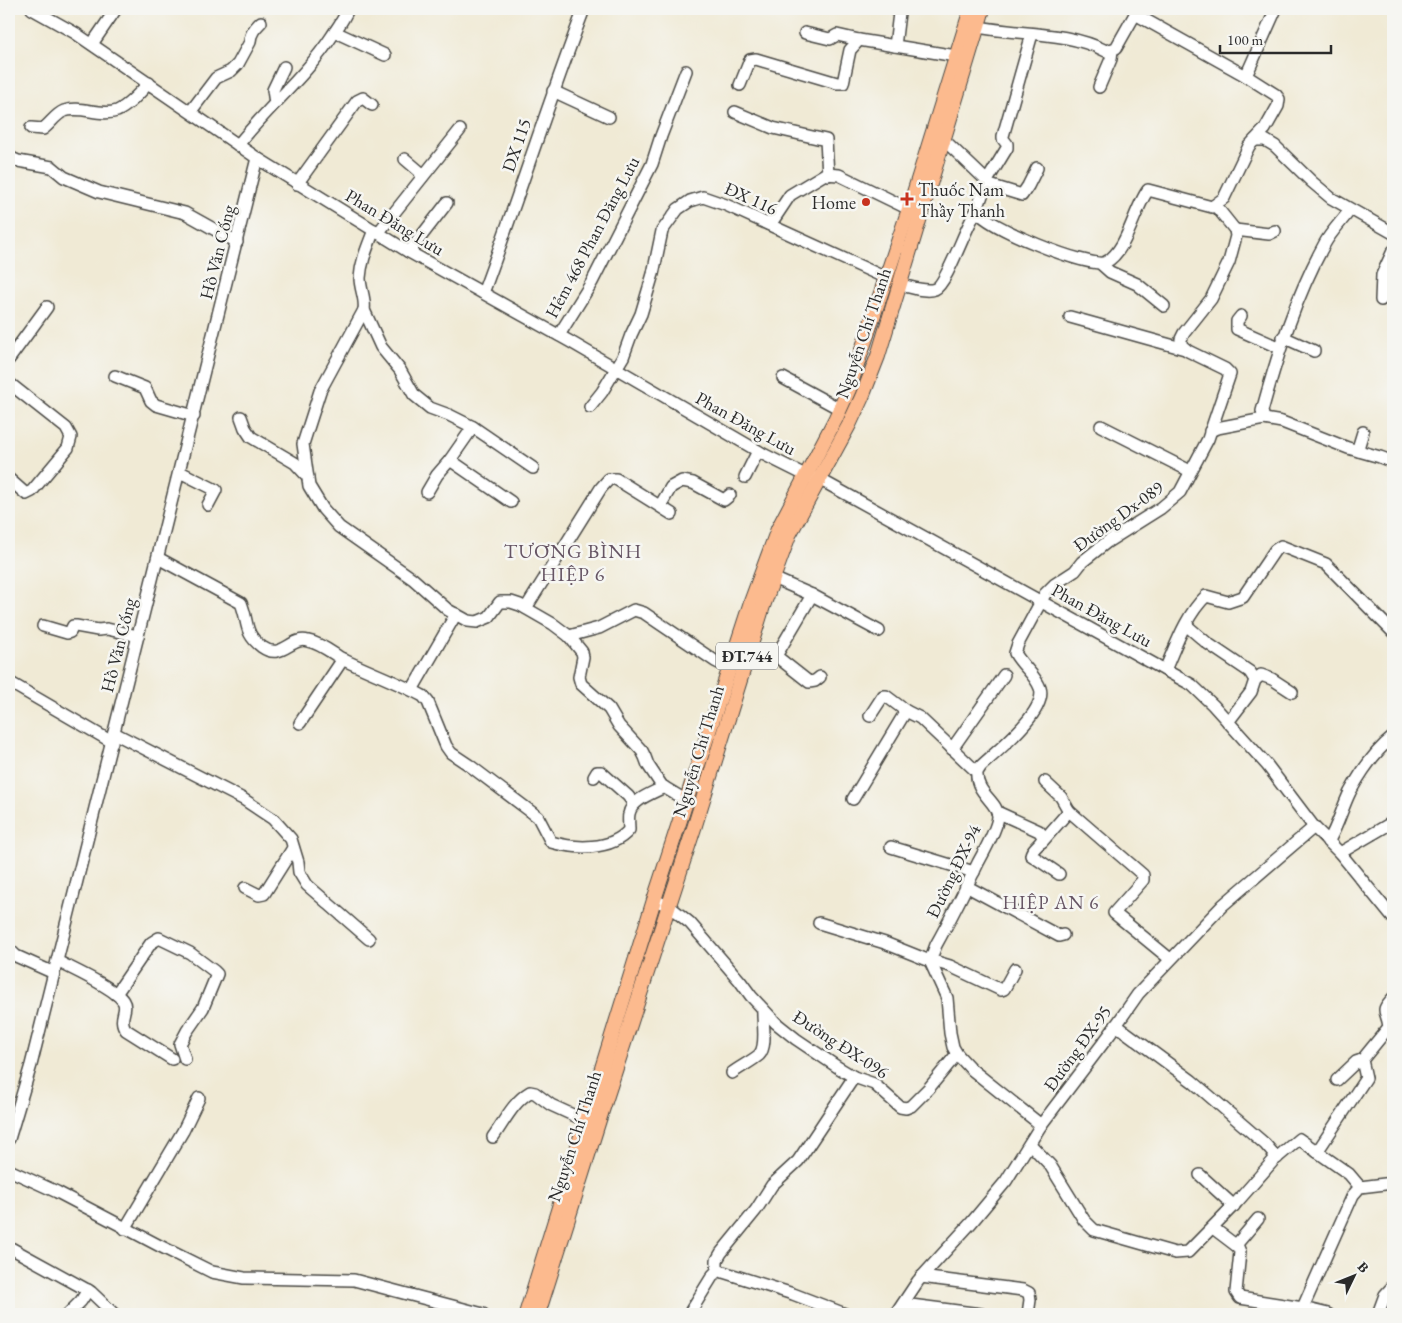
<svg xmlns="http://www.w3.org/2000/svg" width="1402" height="1323" font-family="'EB Garamond',serif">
<rect width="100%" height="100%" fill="#f6f6f2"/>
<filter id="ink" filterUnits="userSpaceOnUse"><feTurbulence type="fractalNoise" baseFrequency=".02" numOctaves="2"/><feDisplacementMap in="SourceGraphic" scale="10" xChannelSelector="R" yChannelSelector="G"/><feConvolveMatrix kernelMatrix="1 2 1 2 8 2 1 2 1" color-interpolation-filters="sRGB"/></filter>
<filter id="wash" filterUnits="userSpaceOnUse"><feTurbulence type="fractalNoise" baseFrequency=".0096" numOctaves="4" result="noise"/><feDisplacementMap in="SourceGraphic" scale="20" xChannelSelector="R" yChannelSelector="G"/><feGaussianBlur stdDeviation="1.12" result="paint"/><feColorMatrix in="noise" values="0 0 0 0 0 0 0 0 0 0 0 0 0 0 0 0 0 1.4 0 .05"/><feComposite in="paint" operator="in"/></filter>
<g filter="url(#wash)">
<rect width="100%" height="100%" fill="#f0ead5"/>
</g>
<g filter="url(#ink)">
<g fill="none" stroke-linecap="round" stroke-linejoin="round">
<defs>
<g id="minor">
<path d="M32,9L75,33L257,158L409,252L569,341L765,455L805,475L819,479L1192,685L1213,705L1267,765L1314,827L1340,853L1393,918"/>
<path d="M894,9L899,13L895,46"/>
<path d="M1135,14L1246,76"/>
<path d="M978,27C1020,35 1067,31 1106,51L1116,48L1138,9"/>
<path d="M335,32L385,55"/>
<path d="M805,33L830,39L837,35L859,40"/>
<path d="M92,44L116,9"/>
<path d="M740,85L750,60L756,59L837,83H843L850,50L859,40L956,56"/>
<path d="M1099,87L1111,59L1112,50"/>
<path d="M553,91L609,117"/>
<path d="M275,103L273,90L284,67"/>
<path d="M191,111L216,78L231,71L238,64L250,42C250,33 256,27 261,22"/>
<path d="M735,112L773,128L826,140L828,175"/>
<path d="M31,128L43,129C50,124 56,114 64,111C81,105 100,117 117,111C129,106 140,92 149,83"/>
<path d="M943,139L987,181L977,210C982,225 1091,270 1106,262C1127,251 1134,209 1148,190L1212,207L1224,198L1249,146L1265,129L1278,106L1279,99L1276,95L1246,76L1276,9"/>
<path d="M1255,140H1265L1275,146L1312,182L1331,198L1393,233"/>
<path d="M238,145C268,107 306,76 332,36C338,27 344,19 348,9"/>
<path d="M9,157L18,161L52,167L64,177L99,192L185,213L237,242"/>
<path d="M405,159L419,171L422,177"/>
<path d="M987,181L1007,148V144L1003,139V136L1032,34"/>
<path d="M297,184L357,101L363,98L372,105"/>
<path d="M986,184L1022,195L1028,186L1037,168"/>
<path d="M768,224L774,219L790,195L825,174L839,175L909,209"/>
<path d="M374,230C368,246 361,261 360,278C360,289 366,299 364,310L381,347L400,370L414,395L430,408L449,415L473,427L533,468"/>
<path d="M1235,230L1269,234L1275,231"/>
<path d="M378,233L460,130"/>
<path d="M409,252L447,203"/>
<path d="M1101,264L1110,272L1137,284L1164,306"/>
<path d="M900,285C909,286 925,293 935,289C947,284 966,225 977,210"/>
<path d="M483,293C518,199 548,103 584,9"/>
<path d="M1381,300L1382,275L1393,251"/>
<path d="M364,310L320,391L303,444L309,486L323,509L339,527L413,579L448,610L468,621L477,622L489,617L500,602H511L520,605L553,624L569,636L582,652L583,657L579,677L581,684L609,709L619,726L642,751L645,757L648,765L662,786L687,801"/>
<path d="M1241,316L1237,321V329L1280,348"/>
<path d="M1070,317L1185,349"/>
<path d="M559,335L592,282L652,164L661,136L686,71"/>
<path d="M1283,337L1314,351"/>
<path d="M9,359L47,307"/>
<path d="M115,376L145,388L151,401L156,405L194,416"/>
<path d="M783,378L840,409"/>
<path d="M9,383L66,428L71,437L68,448L32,491L26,494L9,479"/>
<path d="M590,407L602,392L623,357L631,335L641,314L653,274L662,231L678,209L690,201L703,197L726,205L886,278"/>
<path d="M241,417L245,428L251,437L295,463L308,477"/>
<path d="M1264,419L1262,411C1278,353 1296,296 1325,243C1331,232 1342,221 1350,210"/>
<path d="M1101,426L1190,471"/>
<path d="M473,427L450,460L511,502"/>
<path d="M1210,431L1217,428L1264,419L1282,422L1348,448L1380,457L1393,462"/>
<path d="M1359,451V445L1363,432"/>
<path d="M180,472L216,490L208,505"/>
<path d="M745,477L758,451"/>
<path d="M427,492L437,475L450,460"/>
<path d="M660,506L671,487L682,481L693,483L724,500L730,495"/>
<path d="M158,558L241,603C249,622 243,633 262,647C282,661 291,636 308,641C320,643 332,653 342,659C369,672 397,682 423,696L428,702L446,746L451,753L469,765L538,817L551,842C575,849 611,851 629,830C629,825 628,818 629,814C631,800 653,793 664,787"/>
<path d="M773,578L812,595L879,631"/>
<path d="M812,595L776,656L809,682L815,681L820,677"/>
<path d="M526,608L601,488L609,479H616L672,514"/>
<path d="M1186,625L1207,643L1250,672L1255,680"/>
<path d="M43,626L67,633L70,632L73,626H76L98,630L107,629L138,636"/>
<path d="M569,636L599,628L634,610L644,613L715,661L729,668"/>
<path d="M1165,670C1176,645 1186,615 1206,596L1228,602L1243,597L1275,550L1281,546L1326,564L1393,632"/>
<path d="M9,682L112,742"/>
<path d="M412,690L456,614"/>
<path d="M870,716L883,696H886L906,711"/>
<path d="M1228,722L1251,692L1255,680L1261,675L1272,679L1292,692"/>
<path d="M300,723L343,659"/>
<path d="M114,733L243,799L273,819L291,839L298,862L299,872L307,885L369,939"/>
<path d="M952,749L1004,675"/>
<path d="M594,777L597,772H601L628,796L634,804"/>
<path d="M853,799L906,711L920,718L977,772"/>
<path d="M1069,811L1143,875V880L1114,913L1170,959"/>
<path d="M997,812L1039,831L1043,836C1042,845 1032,847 1031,855L1059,874"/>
<path d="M1042,842L1069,811L1061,797L1045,782"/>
<path d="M1328,842C1338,826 1342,808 1350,792C1361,772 1375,751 1393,737"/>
<path d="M891,847L974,872"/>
<path d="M1340,853L1393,822"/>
<path d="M966,886L1059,936L1063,935"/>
<path d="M245,888L259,895L264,894L293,848"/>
<path d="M654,900L669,906L690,923L740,981L751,996L776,1023L796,1039L839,1068L854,1077L874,1084L900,1107L906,1108L911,1106L929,1088L957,1054"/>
<path d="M819,923L885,943L930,961"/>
<path d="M9,949L16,956L54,973"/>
<path d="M930,960L950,966L1001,990L1004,989L1015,969"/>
<path d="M57,961C72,969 115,988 123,1001C129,1010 117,1018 126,1030L172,1059"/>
<path d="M116,994L151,943L159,938L190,953L214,971L217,974L203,1008L187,1031L180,1044L185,1059"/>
<path d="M1116,1025L1192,1081L1265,1144L1277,1158"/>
<path d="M732,1073C740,1067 752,1061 759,1055C768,1046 762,1021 763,1009"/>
<path d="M1337,1080L1356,1062L1362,1060"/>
<path d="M1041,1125L971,1069L957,1054L953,1047L950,1033L947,998L930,961L936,945C951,918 965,890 978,863C984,852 998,827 998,816C998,802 975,793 977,772L981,766C997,751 1048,711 1040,688C1035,674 1021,665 1015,653L1018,644L1045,594L1055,584L1075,571L1082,562L1107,542L1161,508L1180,492L1208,439L1230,374L1225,369L1188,351L1181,345V339L1184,333L1211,299L1229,262L1236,236L1235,230L1215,205"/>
<path d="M493,1137C504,1122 513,1102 530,1092L535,1093L551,1105L586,1121"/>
<path d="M9,1139L31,1065L257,158"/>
<path d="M1030,1144L1050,1165L1084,1220L1094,1230L1175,1253L1188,1252L1237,1202L1273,1161L1299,1139L1349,1174L1360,1187"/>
<path d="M1317,1152L1366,1078L1362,1060L1389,1027C1387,1009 1379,1013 1393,998"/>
<path d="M9,1170L57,1192L158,1245L212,1272L244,1278L354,1280L483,1314"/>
<path d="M1200,1175L1234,1206"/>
<path d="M1213,1228L1238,1247L1240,1252L1236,1292L1240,1298L1303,1308L1328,1314"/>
<path d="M125,1229L183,1131L199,1098"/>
<path d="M1236,1245L1258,1219"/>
<path d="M9,1247L91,1292L114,1314"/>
<path d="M717,1271V1260L721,1253L756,1210L772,1185L798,1161L854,1077"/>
<path d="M921,1277L1023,1290L1029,1293L1030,1300L1028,1314"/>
<path d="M903,1304L981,1314"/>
<path d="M68,1314L81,1301L88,1290"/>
<path d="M689,1314L713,1275L717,1271H720L793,1294L845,1314"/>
<path d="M896,1314L918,1281L971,1223L1006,1181L1041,1125L1110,1034L1138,994L1223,905L1314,827"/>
<path d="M1300,1314L1353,1195L1360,1187L1393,1183"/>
<path d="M1378,1314L1385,1295L1393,1286"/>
</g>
<g id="major">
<path d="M526,1314L654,900L751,602L778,529L835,420L849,389L909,209L971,9"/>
<path d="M538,1314L599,1120L695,825L763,606L789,535L849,425L862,397L878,356L983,9"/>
</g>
</defs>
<use href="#minor" stroke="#494844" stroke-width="14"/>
<use href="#major" stroke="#494844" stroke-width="16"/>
<use href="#minor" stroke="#fff" stroke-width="11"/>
<use href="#major" stroke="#fcba8e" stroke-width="14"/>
</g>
</g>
<g fill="#c8321e" stroke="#f6f6f2" stroke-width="2">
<path d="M904.5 191.5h5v5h5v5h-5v5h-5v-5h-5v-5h5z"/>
<circle cx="866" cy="202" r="5"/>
</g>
<g text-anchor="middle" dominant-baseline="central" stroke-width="5" stroke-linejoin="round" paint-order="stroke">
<rect fill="#f6f6f2" stroke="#686867" stroke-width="1" x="716" y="642.5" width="62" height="27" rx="4"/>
<g font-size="16" font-weight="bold" fill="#2b2b2b">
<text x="747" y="656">ĐT.744</text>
</g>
<g font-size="18" fill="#2b2b2b" stroke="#f6f6f2">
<text transform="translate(516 145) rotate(-71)">DX 115</text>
<text transform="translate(751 198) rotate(24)">ĐX 116</text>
<text transform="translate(395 222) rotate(31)">Phan Đăng Lưu</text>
<text transform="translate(592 237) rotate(-62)">Hẻm 468 Phan Đăng Lưu</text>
<text transform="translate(217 252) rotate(-76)">Hồ Văn Cống</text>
<text transform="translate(863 333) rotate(-71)">Nguyễn Chí Thanh</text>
<text transform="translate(746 423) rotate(29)">Phan Đăng Lưu</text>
<text transform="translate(1118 516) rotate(-36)">Đường Dx-089</text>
<text transform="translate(1102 615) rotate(29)">Phan Đăng Lưu</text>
<text transform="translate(118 645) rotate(-76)">Hồ Văn Cống</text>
<text transform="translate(698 751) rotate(-73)">Nguyễn Chí Thanh</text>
<text transform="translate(953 871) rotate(-64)">Đường ĐX-94</text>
<text transform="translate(841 1044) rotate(33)">Đường ĐX-096</text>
<text transform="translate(1077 1048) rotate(-54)">Đường ĐX-95</text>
<text transform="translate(574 1136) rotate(-72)">Nguyễn Chí Thanh</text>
</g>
<g font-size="18" fill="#2b2b2b" stroke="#f6f6f2" text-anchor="start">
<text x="918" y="189">Thuốc Nam<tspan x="918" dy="21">Thầy Thanh</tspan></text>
<text x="856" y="202" text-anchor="end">Home</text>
</g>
<g font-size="19" letter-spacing="1" fill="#665564" stroke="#f6f6f2">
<text x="1051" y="902">HIỆP AN 6</text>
</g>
<g font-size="20" letter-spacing="1" fill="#665564" stroke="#f6f6f2">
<text x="573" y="551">TƯƠNG BÌNH<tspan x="573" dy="23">HIỆP 6</tspan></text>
</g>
</g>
<rect width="1402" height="1323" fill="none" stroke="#f6f6f2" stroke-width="30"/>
<g transform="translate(1354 1276) rotate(47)" stroke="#f6f6f2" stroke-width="4" paint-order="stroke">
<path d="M0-4L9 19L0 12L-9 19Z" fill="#2b2b2b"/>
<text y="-8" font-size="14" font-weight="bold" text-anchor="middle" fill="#2b2b2b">B</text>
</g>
<path d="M1220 45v8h111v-8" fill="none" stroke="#2b2b2b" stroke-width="2.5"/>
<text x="1227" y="45" font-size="15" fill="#2b2b2b" stroke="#f6f6f2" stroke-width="4" paint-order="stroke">100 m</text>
</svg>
